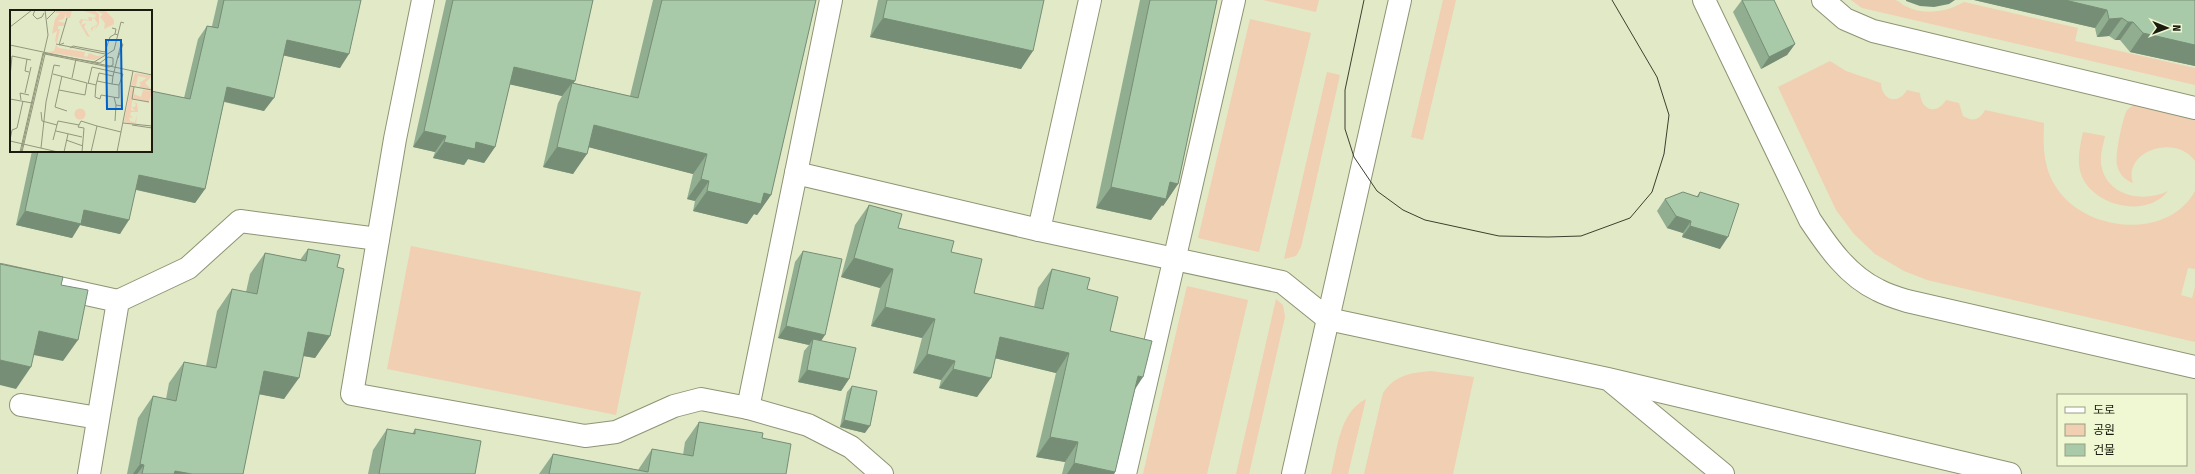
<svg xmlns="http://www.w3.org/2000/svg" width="2195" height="474" font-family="'Fira Sans Condensed','Noto Sans KR',sans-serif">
<rect width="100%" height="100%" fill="#e2e9c6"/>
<g fill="#f0cfb2">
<path d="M1263,0H1319L1316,12Z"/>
<path d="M1443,0H1456L1423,140L1411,137Z"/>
<path d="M1851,0C1865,0 1880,0 1894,0C1899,0 1901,4 1905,6C1925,16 1946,12 1964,2L2078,28L2075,41L2195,68V85L1862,8Z"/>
<path d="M1250,19L1311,33L1259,252L1198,238Z"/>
<path d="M1830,61L1846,71L1881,83C1882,101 1898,105 1907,90L1920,93C1921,111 1937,115 1946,100L1959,103L1963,116C1973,122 1980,120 1985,110L2044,123C2043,146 2043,167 2056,187C2084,232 2168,241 2195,191V269L2188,268L2181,295L2192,298L2195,287V342L1927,280L1904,271L1875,254L1854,234L1836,210L1778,87Z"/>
<path d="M1327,72L1340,75L1301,247L1296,256L1284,259Z"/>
<path d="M2136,104L2195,117V161C2176,133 2122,151 2133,183C2124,180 2119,173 2117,165C2115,154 2122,122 2126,112C2128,108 2132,106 2136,104Z"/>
<path d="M2083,132L2105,136C2103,145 2100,155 2101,164C2106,197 2144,203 2168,191C2147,218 2096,207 2082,177C2076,162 2080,146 2083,132Z"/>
<path d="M411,246L641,292L616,415L387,369Z"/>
<path d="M1187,286L1248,300L1207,474H1143Z"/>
<path d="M1276,299L1283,305L1285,317L1249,474H1236Z"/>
<path d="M1431,371L1474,377L1453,474H1364L1383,393C1395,375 1410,373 1431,371Z"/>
<path d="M1366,399L1348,474H1331C1338,447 1339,413 1366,399Z"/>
</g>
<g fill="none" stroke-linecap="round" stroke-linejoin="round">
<defs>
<g id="minor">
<path d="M423,0L395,139L352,394L585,436L616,432L674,406L701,399L748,408"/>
<path d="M831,0L796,173L1039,230"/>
<path d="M1090,0L1039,230L1282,282L1328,319L1608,379L2010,474"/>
<path d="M1704,0L1810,220C1828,247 1848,276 1878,290C1887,295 1897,298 1907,301L2195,367"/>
<path d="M1823,0L1845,19L1873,31L2195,108"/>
<path d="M796,173L748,408L808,425L851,447L882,474"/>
<path d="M0,275L118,301"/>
<path d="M1612,382L1723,474"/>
<path d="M21,405L98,418"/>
<path d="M89,474L118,301L188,268L240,221L378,239"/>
<path d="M1125,474L1234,0"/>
<path d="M1293,474L1400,0"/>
</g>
</defs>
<use href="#minor" stroke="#8d9474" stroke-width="24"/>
<use href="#minor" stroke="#fff" stroke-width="22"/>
<path stroke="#3c3f2f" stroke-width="1" d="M1364,0L1345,90V129L1354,157L1377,191L1403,210L1425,220L1499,236L1548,237L1581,236L1630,218L1652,192L1664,154L1669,115L1657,77L1612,0"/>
</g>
<g fill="#91ae91">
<path d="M218,0H361L340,68L283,55L264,111L224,102L205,189L195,203L136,190L120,234L80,225L72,238L16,225L32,151H151L184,98L198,39L207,26H212Z"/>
<path d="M446,0H593L574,83L630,96L653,0H816L771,195L757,215L754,214L747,224L693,211L695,201L687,199L693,174L589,147L573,174L543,167L558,103L562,96L510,84L495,147L484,163L468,159L464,165L433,158L435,152L413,147Z"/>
<path d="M878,0H1044L1021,69L870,37Z"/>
<path d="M1140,0H1217L1178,184L1163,206L1162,205L1151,220L1096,208Z"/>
<path d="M1742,0L1795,44L1787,55L1761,69L1733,12Z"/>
<path d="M1974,0H2195V66L2130,52L2120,40H2115L2109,36L2097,37L2095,28Z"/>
<path d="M1700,192L1720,249L1682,237L1683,233L1667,228L1657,211L1665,199L1697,196Z"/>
<path d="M869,205L898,228L951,252L974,293L1034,307L1038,288L1052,269L1087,289L1110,331L1135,389L1115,472L1114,474H1062L1065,462L1036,457L1056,373L995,358L977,397L939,388L941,380L913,373L922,338L871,326L880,288L841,277L855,225Z"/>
<path d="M308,249L337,267L330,336L315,358L303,356L284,399L259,394L243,474H127L138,418L153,396L166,399L169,383L184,362L206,366L217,311L232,289L246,292L250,274L265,253L300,260Z"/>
<path d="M803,251L821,341L849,379L841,391L798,382L804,351L809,345L778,338L795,262Z"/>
<path d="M852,386L865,433L840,427L847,392Z"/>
<path d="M699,422L762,438L786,474H539L553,454L638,470L652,449L683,455L685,442Z"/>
<path d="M387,429L412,434L415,429L475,474H368L373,450Z"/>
</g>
<g fill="#768d76">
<path d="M1906,0H1955L1949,4L1934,7L1920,6L1906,1Z"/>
<path d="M1974,0H2065L2107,10L2095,28Z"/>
<path d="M883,18L1033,51L1021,69L870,37Z"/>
<path d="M2122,18L2109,36L2097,37L2109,19Z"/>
<path d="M2128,22H2133L2120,40H2115Z"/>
<path d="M2143,33L2195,45V66L2130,52Z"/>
<path d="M287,40L349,54L340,68L277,54Z"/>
<path d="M1795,44L1787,55L1761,69L1769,57Z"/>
<path d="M514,67L575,81L570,88L572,83L562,96L503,83Z"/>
<path d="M227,87L274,98L264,111L218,100Z"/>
<path d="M594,125L707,154L693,174L580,145Z"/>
<path d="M424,131L446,136L435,152L413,147Z"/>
<path d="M444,142H476L495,147L484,163L468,159L464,165L433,158Z"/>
<path d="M557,147L587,154L573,174L543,167Z"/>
<path d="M139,175L205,189L195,203L129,188Z"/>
<path d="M701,179L709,181L695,201L687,199Z"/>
<path d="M1170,182L1178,184L1163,206L1162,205L1151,220L1096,208L1111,187Z"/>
<path d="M707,191L764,193L771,195L757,215L754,214L747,224L693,211Z"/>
<path d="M84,210L129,220L120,234L80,225L72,238L16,225L25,211Z"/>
<path d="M1676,216L1691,221L1683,233L1667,228Z"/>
<path d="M1690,226L1728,237L1720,249L1682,237Z"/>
<path d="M854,258L893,269L880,288L841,277Z"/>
<path d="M885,307L935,319L922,338L871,326Z"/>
<path d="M786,326L825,335L817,347L813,339L809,345L778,338Z"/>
<path d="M39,331L78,340L63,361L24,353Z"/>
<path d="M308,332L330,336L315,358L293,354Z"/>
<path d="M1000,337L1069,353L1056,373L986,356Z"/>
<path d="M927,354L955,361L941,380L913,373Z"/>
<path d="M0,360L31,367L16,389L0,385Z"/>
<path d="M953,369L991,378L977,397L939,388Z"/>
<path d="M807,370L849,379L841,391L798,382Z"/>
<path d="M264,371L299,378L284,399L248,392Z"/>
<path d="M1138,376L1143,377L1130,397Z"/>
<path d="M844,420L870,426L865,433L840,427Z"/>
<path d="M1050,437L1078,442L1065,462L1036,457Z"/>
<path d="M1074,463L1115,472L1114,474H1067Z"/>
<path d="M140,464L144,465L137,474H133Z"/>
<path d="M175,471L192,474H173Z"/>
</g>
<g fill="#a9caa9" stroke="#768d76">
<path d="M224,0H361L349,54L287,40L274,98L227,87L205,189L139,175L129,220L84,210L81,224L25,211L38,151H151V91L190,99L207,26L218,28Z"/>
<path d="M453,0H593L575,81L514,67L495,147L476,142L475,149L444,142L446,136L424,131Z"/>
<path d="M662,0H816L771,195L764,193L761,204L707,191L709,181L701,179L707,154L594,125L587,154L557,147L572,83L638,98Z"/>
<path d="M887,0H1044L1033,51L883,18Z"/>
<path d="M1150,0H1217L1178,184L1170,182L1166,199L1111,187Z"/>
<path d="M1742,0H1774L1795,44L1769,57Z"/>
<path d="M2065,0H2195V45L2143,33L2133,22H2128L2122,18L2109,19L2107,10Z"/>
<path d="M1683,192L1698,197L1700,192L1739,204L1728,237L1690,226L1691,221L1676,216L1665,199Z"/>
<path d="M869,205L902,214L898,228L954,241L951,252L982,259L974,293L1043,309L1052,269L1090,278L1087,289L1118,297L1110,331L1152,341L1143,377L1138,376L1115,472L1074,463L1078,442L1050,437L1069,353L1000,337L991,378L953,369L955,361L927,354L935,319L885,307L893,269L854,258Z"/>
<path d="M308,249L340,255L337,267L344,269L330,336L308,332L299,378L264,371L243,474H192L175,471L174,474H142L144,465L140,464L153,396L176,401L184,362L216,368L232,289L257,294L265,253L306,261Z"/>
<path d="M803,251L842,259L825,335L786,326Z"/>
<path d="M0,264L63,277L61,285L88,290L78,340L39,331L31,367L0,360Z"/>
<path d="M813,339L856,348L849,379L807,370Z"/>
<path d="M852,386L877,391L870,426L844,420Z"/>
<path d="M699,422L763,433L762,438L791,444L786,474H549L553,454L648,472L652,449L693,456Z"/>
<path d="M387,429L415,434V429L481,441L475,474H379Z"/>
</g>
<g transform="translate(10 10)">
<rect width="142" height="142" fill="#e2e9c6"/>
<path d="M47,0H62L60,8H56V3L54,9L47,11L55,13L54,16H48V19H50L47,33L45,31L47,21L42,24L45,9L50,3H45ZM71,0H84L89,4V14L84,21L87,15L83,18L82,22L81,18L88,14L85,9L82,8V11L73,10L71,15L76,13L74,17L80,27L77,26L69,12L71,9L79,10L78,7L85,8L86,5ZM85,0H95L104,10V14L94,19L95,13L90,7L93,4ZM46,35L49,38L75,42L74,46L77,47L79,43L87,46L95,45L84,50L38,42L44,41ZM125,63L142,66L135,73L142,80L129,77L131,74L129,73L137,68L128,66L126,76L121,75ZM121,77H124L121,100L125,101L122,97H125L126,94L123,92L127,93L128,102H121L120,105L123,108L119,107L120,111L126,113L125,112L127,105L126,114L114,112ZM133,80L142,81L139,92L123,89L124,84L131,87ZM64.5 104a5.5 5.5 0 1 1 11 0a5.5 5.5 0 1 1-11 0Z" fill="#f0cfb2"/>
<path fill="none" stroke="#92977d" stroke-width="1" d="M25,0L23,5L27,9L32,7L34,3M37,9L46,0M0,17L22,0M102,18L106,19L105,24L108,25M54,33L49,35L57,8M46,34L95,44M0,35L142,65M60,38L63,36L95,42L100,27L105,24M17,49L15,61L19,62M84,52L104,40L111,12L114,13M43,64L77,73L75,85L49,80M52,66L45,97L57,101M0,67L2,46L21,50M62,68L66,49M87,71L102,74L103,66M78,73L86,75L85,87L90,89L91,85L109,88V75M78,74L82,57L113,64L109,75L102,74M86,75L89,63L103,66L111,34H113L108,48M120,76L142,80M124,77L122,89L139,92M15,83L21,57M104,87L106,95L112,96M0,89L22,93M11,90L10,83L19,85M31,102L32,111L47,115M105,111L106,95M113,113L142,116M69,115L71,111L87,116M122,115L142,118M46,121L72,127M0,130L2,120L7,118L13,91M43,130L48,111L69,115L68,117L74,118L72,142M56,130L73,136M0,131L48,142M31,138L36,92L44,55L50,56M10,142L33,43L90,53L98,47L103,48V55L99,57L35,44L12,142M11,142L38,25L35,0M54,142L58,124M81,142L87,116L111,122M107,142L123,61"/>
<path fill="#0060c9" fill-opacity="0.15" stroke="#0060c9" stroke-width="2" d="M96,30H111L112,99H97Z"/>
<rect width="142" height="142" fill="none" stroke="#191c0f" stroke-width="2"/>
</g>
<rect x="2057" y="394" width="130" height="72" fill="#eff7d3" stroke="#999f85"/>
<rect x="2065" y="407" width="20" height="6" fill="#ffffff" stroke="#999f85"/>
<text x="2093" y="414" font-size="12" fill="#191c0f">도로</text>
<rect x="2065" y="424" width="20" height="12" fill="#f0cfb2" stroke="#999f85"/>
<text x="2093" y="434" font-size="12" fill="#191c0f">공원</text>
<rect x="2065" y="444" width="20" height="12" fill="#a9caa9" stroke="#999f85"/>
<text x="2093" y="454" font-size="12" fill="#191c0f">건물</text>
<g transform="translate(2167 28) rotate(91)" stroke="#eff7d3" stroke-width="3" paint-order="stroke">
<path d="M0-3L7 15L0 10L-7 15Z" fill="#191c0f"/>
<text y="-6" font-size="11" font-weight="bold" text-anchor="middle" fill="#191c0f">N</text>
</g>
</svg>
